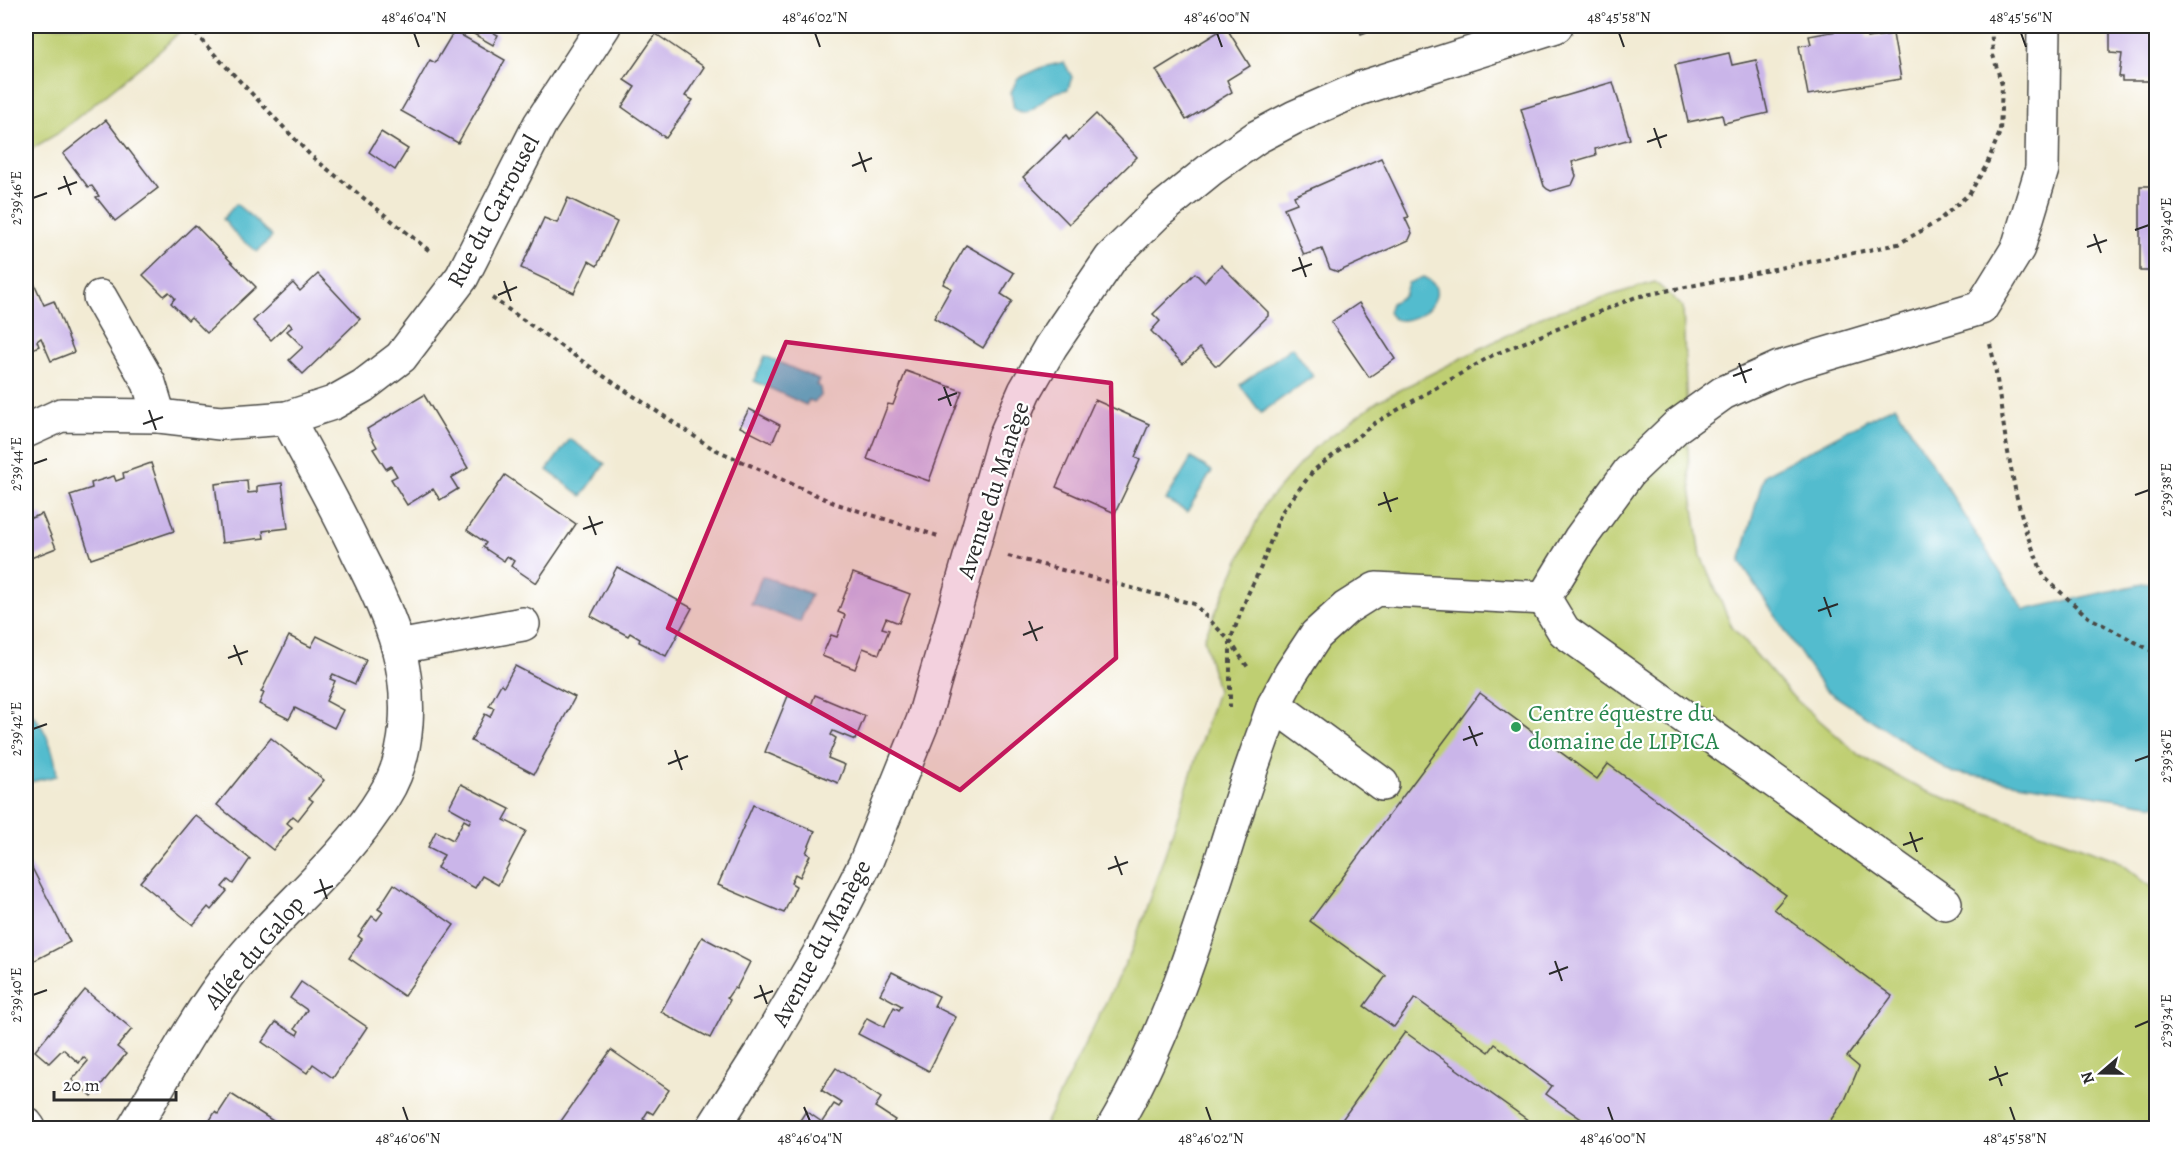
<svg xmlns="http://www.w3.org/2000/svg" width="2182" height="1154" font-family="Alegreya,serif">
<rect width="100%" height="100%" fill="#fff"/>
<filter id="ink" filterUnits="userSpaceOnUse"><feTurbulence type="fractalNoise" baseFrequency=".0167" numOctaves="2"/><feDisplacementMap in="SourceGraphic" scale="12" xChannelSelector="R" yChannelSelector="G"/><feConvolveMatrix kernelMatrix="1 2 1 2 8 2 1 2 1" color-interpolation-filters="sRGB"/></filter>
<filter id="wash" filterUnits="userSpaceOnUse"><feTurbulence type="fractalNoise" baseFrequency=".008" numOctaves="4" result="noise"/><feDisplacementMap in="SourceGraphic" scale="24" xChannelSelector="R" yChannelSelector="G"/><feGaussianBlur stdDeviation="1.35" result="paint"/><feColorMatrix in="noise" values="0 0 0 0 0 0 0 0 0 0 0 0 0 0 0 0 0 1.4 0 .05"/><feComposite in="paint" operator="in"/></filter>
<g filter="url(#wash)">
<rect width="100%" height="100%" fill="#f2ebd4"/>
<g fill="#bfcf72" stroke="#757d4e" stroke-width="1.5">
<path d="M26,26H185L162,49L57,134L26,152Z"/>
<path d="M1655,282L1683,307L1689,474L1701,556L1732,627L1793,697L1860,756L1923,790L2117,860L2156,891V1128H1043L1131,952L1176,822L1217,691L1204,638L1264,505L1313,449L1378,401L1548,314Z"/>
</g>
<g fill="#52bcce" stroke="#3e747c" stroke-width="1.5">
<path d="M1064,62L1072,77L1068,89C1062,91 1054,92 1049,96C1037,104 1029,118 1014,109L1011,93L1017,79L1043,67Z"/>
<path d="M236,204L254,219L272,237L257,252L237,236L223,219Z"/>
<path d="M1423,277C1464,295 1399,338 1388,312L1391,303L1404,296L1408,283Z"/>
<path d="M1292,347L1313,376L1261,413L1240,385Z"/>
<path d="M765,356L819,380L816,385L820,387L821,396L814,402L809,400L806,405L754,381Z"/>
<path d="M1895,405L2024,610L2156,581V805L1950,772L1823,688L1740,562L1764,475Z"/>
<path d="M570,439L605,464L582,496L547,470Z"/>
<path d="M1191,458L1212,471L1187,512L1166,500Z"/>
<path d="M762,576L811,594L800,622L751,604Z"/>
<path d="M34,716C48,733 55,754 57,776L26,783V719Z"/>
</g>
<g id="blocks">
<g fill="#cab5e9">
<path d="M476,26H480L498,35L493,45L472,33Z"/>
<path d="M1358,26H1383L1361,34Z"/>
<path d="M1864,26L1867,38L1893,34L1901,79L1808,95L1799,46L1811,44L1809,36Z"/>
<path d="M2110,26H2156V81H2122V77H2119L2122,54L2110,53Z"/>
<path d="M1226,27L1250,66L1227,80L1232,92L1186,120L1156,70Z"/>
<path d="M454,31L505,60L458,143L401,111L430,60L435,63Z"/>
<path d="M656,34L704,67L685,96L693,100L666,138L622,107L635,87L624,80Z"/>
<path d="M1729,53L1732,65L1756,60L1768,113L1724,123L1722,115L1688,122L1675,65Z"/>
<path d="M1613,82L1630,139L1595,149L1596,155L1572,162L1576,176L1572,185L1551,191L1547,189L1544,186L1521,109Z"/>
<path d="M1096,114L1137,157L1069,224L1023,177L1066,136L1069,140Z"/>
<path d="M106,120L158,188L115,221L96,197L99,196L92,186L88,187L63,154Z"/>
<path d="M381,132L408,149L395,170L369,152Z"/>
<path d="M1381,158L1409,217L1405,218L1412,233L1409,240L1338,272L1330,269L1322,249L1304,255L1284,208L1297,203L1294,196Z"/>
<rect x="2140" y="186" width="16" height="85"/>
<path d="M568,198L617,222L597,266L589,261L574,293L521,268L544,218L557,223Z"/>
<path d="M195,225L256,287L207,333L191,317L188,320L171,303L175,298L169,292L164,296L143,275Z"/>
<path d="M966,245L1014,273L1001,294L1012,301L983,348L934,318L951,288L943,284Z"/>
<path d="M1221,265L1268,312V316L1219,365H1215L1200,348L1183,364L1151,331L1160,321L1153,314L1195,273L1204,282Z"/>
<path d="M318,274L360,319L303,374L289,360L303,347L287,331L292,327L289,323L271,340L253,321L293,283L300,291Z"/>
<path d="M34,283L44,305L54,301L74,352L51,361L41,338L37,341L39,346L26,352V287Z"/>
<path d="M1359,303L1395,359L1369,377L1331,322Z"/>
<path d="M906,371L962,391L929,481L867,459L888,404L893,405Z"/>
<path d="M424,395L468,468L451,478L458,489L440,500L433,489L407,505L391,479L397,476L391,466L386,469L373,449L377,447L367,429Z"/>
<path d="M1095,400L1149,424L1135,457L1140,460L1115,513L1056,487Z"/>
<path d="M749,409L780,425L772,443L740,427Z"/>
<path d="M151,463L174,531L91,559L70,495L92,488L91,483L114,476L116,481L124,478L123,473Z"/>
<path d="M505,475L576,524L536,583L511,566L514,561L507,556L504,561L483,547L486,543L467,530Z"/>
<path d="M247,480L248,493L257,492V486L282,483L288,528L263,531L264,538L222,543L215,484Z"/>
<path d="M26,504L31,518L42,514L56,548L26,560Z"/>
<path d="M617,567L692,608L666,656L639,642L640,639L630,633L628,636L591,616Z"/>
<path d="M853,573L910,594L899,623L886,618L882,628L889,630L879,654L863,648L855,669L822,656L831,635L837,637L845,615L838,612Z"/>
<path d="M289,636L311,647L317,636L366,660L355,684L333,674L330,679L335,681L326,701L343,710L334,728L295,708L289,719L259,704L264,693L261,692Z"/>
<path d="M515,666L575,697L534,774L471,741L485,714L490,717L494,708L489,706L501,684L504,686Z"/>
<path d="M1480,693L1597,779L1608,764L1786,895L1774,909L1892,996L1847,1057L1859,1067L1845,1100L1825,1128H1594L1546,1094L1552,1086L1495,1044L1489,1052L1415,998L1394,1027L1364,1006L1386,976L1310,921Z"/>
<path d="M815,695L865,716L855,740L833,731L831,735L836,738L828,758L845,765L838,783L765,752L788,696L811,705Z"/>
<path d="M271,738L324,780L309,798L313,801L298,820L293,816L287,823L292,827L273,850L217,805Z"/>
<path d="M461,784L510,809L504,820L526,831L498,885L482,876L475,888L437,868L444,855L428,847L436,831L453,840L464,820L469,823L471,819L449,807Z"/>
<path d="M753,805L815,831L806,853L810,855L800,877L795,874L791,883L796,886L784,913L718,885Z"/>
<path d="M195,815L250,859L233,884L228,880L222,887L227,891L211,910L208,907L193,925L140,882Z"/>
<path d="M30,864L70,942L26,965V866Z"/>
<path d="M394,884L454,925L404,996L349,958L362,939L358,936L372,916L377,920L383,912L378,909Z"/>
<path d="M702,937L750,962L736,989L734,988L727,998L730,1000L710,1038L661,1012Z"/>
<path d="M892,972L939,996L934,1006L956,1017L929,1071L858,1034L867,1018L884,1027L894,1007L899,1010L902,1006L880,994Z"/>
<path d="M301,982L367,1027L333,1078L313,1064L307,1073L262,1042L276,1022L297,1035L299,1031L295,1028L307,1010L290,998Z"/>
<path d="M85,990L132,1029L117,1047L126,1054L92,1096L72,1080L88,1061L83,1057L79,1063L63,1049L49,1063L35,1051Z"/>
<path d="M1405,1032L1539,1128H1336Z"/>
<path d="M611,1050L669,1090L653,1114L648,1111L643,1119L648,1122L643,1128H572L561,1121Z"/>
<path d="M836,1068L881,1098L875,1107L895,1120L890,1128H795L806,1111L822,1122L834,1104L839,1107L842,1103L821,1090Z"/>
<path d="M231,1094L284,1128H205L215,1112L218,1114Z"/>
</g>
</g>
</g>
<g filter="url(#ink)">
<use href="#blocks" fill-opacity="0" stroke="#494844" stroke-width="1.5"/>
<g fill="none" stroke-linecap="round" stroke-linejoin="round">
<defs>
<g id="minor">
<path d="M100,297L149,383L159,416"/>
<path d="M26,431L61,415L159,416L220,423L287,418L333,403L363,386L401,357L462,277L540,124L604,26"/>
<path d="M1544,598L1564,631L1945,903"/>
<path d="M398,647L523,624"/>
<path d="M1274,705L1291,673L1316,635L1346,608L1376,589L1544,598L1580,539L1629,472L1677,426L1723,393L1779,368L1981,308L2018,248L2042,169L2044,26"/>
<path d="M26,1124L29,1128"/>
<path d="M134,1128C163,1079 190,1027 224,981C272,916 342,866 384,796C411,754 411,694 398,647C389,615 374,584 359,555C337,508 312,463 287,418"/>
<path d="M713,1128L762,1051L818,956L865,864L923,721L1004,439L1025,391L1051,346L1111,258L1158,212L1211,169L1257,137L1295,117L1361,88L1556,26"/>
<path d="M1113,1128C1172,1028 1204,915 1239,805C1250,771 1262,738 1274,705L1382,784"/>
</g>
</defs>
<use href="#minor" stroke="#494844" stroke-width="36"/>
<g stroke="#494844" stroke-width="4" stroke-dasharray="4.5 4.5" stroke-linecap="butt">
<path d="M190,26L198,37L311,156L431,252"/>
<path d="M492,298L605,377L712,448L834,503L938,536"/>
<path d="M1990,344L1995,366L2006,442L2016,494L2026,532L2044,577L2088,617L2156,653"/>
<path d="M1008,556L1194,604L1230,641L1249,669"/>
<path d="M1230,708V641L1248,594L1261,567L1281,513L1314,470L1375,423L1493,355L1636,297L1898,244L1937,222L1969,194L1986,166L2000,132L2002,85L1993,55L1991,26"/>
</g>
<use href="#minor" stroke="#fff" stroke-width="33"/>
</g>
</g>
<path fill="#c2185b" fill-opacity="0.2" stroke="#c2185b" stroke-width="4.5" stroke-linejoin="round" d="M786,342L1111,383L1116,658L960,790L668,628Z"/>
<path fill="none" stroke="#2b2b2b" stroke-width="2" d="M414,33L419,47M815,33L820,47M1217,33L1222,47M1619,33L1624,47M2021,33L2026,47M1654,128L1661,148M1647,142L1667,135M859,152L866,172M852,166L872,158M64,176L71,195M58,189L77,182M33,198L47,193M2135,230L2149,225M2094,234L2101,253M2087,247L2107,240M1299,257L1306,277M1292,271L1312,264M504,281L511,301M498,295L517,287M1739,363L1746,383M1733,376L1752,369M944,387L951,406M938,400L957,393M149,410L156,430M143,424L163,417M33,464L47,459M1384,492L1391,512M2135,495L2149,490M1378,505L1398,498M589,516L596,535M583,529L603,522M1824,597L1831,617M1818,611L1838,604M1029,621L1037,641M1023,635L1043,627M234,645L242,665M228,658L248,651M1469,726L1477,746M33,729L47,724M1463,740L1483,733M675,750L682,770M2135,761L2149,756M668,764L688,756M1910,832L1917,852M1903,845L1923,838M1115,856L1122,875M1108,869L1128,862M320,879L327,899M314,893L333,886M1555,961L1562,981M1549,974L1568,967M760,985L767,1004M33,995L47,990M754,998L773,991M2135,1027L2149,1021M1995,1066L2002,1086M1989,1080L2008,1073M403,1107L408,1121M804,1107L810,1121M1206,1107L1211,1121M1608,1107L1613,1121M2010,1107L2015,1121"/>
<circle fill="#2e9e5b" stroke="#fff" stroke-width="2" cx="1516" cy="727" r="6"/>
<g text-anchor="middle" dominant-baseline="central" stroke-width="4.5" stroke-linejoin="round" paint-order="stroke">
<g font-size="24" fill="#2b2b2b" stroke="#fff">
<text transform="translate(493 211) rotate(-62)">Rue du Carrousel</text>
<text transform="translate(993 490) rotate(-72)">Avenue du Manège</text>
<text transform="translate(821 943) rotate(-62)">Avenue du Manège</text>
<text transform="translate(254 952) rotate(-50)">Allée du Galop</text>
</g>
<g font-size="24" fill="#27864d" stroke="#fff" text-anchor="start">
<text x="1528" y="713">Centre équestre du<tspan x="1528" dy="28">domaine de LIPICA</tspan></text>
</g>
</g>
<rect width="2182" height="1154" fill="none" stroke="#fff" stroke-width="66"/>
<g transform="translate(2101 1073) rotate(250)" stroke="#ffffff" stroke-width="4.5" paint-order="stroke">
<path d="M0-4.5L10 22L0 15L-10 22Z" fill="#2b2b2b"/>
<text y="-9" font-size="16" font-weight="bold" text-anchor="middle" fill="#2b2b2b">N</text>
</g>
<path d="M54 1091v9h122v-9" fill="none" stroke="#2b2b2b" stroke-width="3"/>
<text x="63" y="1091" font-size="18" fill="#2b2b2b" stroke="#ffffff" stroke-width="4.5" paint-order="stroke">20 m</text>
<rect x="33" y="33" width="2116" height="1088" fill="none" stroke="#2b2b2b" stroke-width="2"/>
<g font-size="15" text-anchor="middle" fill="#2b2b2b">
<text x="414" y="22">48°46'04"N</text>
<text x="815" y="22">48°46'02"N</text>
<text x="1217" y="22">48°46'00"N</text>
<text x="1619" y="22">48°45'58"N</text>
<text x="2021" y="22">48°45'56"N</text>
<text transform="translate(16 198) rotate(-90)" y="5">2°39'46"E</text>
<text transform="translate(2166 225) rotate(-90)" y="5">2°39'40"E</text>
<text transform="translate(16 464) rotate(-90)" y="5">2°39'44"E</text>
<text transform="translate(2166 490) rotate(-90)" y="5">2°39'38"E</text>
<text transform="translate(16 729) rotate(-90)" y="5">2°39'42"E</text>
<text transform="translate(2166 756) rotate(-90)" y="5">2°39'36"E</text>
<text transform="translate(16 995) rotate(-90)" y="5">2°39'40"E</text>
<text transform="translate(2166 1021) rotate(-90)" y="5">2°39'34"E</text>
<text x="408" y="1143">48°46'06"N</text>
<text x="810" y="1143">48°46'04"N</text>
<text x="1211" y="1143">48°46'02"N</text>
<text x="1613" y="1143">48°46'00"N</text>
<text x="2015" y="1143">48°45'58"N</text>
</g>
</svg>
